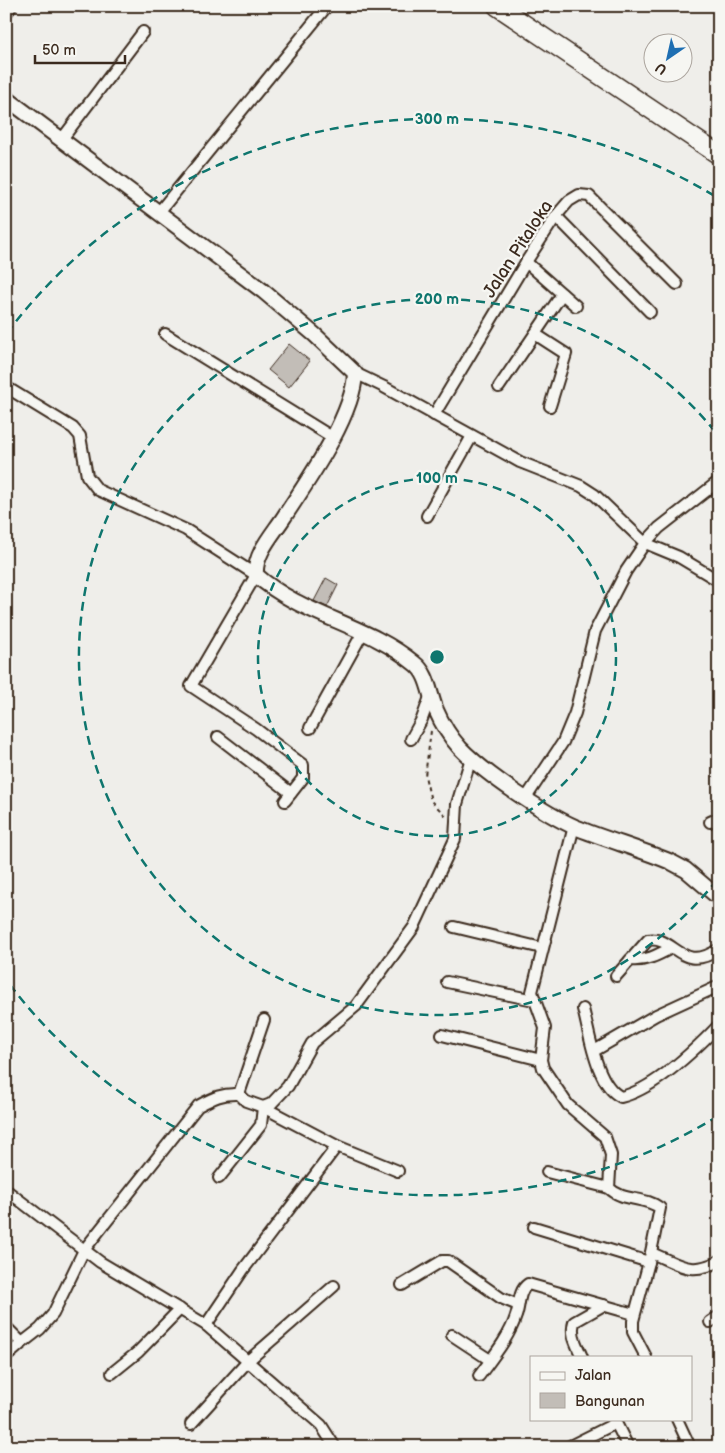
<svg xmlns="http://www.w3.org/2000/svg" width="725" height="1453" font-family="'Balsamiq Sans',sans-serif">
<rect width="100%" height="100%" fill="#efeeea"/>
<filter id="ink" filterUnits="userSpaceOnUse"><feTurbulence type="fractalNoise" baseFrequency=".02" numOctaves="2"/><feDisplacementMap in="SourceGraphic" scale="10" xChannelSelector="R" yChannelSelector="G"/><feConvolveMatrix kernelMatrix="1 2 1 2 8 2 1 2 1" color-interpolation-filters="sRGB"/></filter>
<g filter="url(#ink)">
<g fill="#c2bdb7" stroke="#3b2a1e">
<path d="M289,344L310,361L289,387L268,370Z"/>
<path d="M326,578L338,585L327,607L314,601Z"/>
</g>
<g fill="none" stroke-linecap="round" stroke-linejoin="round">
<defs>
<g id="street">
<path d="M717,6L719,7"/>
<path d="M62,139L143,32"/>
<path d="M159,212L327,6"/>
<path d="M556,216L650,312"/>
<path d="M526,262L576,306"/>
<path d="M165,334L332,437"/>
<path d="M535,334L566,354L550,406"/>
<path d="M355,373L384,387L520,462L581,486L595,495L645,543L626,571L595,631L575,713L563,742L526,798"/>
<path d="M6,387L73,428L80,436L87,476L98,490L186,530L256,575L191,686L256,729L303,765V778L285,801"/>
<path d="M499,387L562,294"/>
<path d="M434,415L526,262L556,216L569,201L579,195L589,196L677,284"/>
<path d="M719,481L659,528L645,543L679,557L719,581"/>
<path d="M427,516L472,436"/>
<path d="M310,728L362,634"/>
<path d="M218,737L291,793"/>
<path d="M411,739L422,719L431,694"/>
<path d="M710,822L719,818"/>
<path d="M574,826L532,992L545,1028L541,1060L543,1068L568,1105L605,1137L611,1155L609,1188C623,1202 645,1196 660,1208L649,1262L633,1321V1332L646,1357"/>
<path d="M454,927L542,948"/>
<path d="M630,960C645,962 658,955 671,948"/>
<path d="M616,976L648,940C675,935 681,975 719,949"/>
<path d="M447,982L534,1000"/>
<path d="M583,1009C590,1035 596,1085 621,1097C654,1089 695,1050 719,1025"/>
<path d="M442,1035L541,1060"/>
<path d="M594,1051L656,1015L719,986"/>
<path d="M239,1094L264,1020"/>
<path d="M547,1172L609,1188"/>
<path d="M219,1178L261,1125L263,1107L337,1146L398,1171"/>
<path d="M6,1190L100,1262L206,1325L321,1425L335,1447"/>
<path d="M534,1227L649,1262"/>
<path d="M651,1253C678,1263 689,1277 719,1261"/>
<path d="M402,1285L442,1261H448L501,1298L518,1305"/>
<path d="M710,1322L719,1316"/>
<path d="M206,1325L243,1270L337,1146"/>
<path d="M6,1327L22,1343L40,1329L53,1314L84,1250L198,1106C213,1098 222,1093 239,1094L246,1101L263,1107L271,1104L288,1086L312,1043L356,1006L414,927L455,839L457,804L471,758"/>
<path d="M452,1335L490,1360"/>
<path d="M6,1357L22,1343"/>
<path d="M582,1357C577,1345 570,1335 574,1322L604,1305"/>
<path d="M112,1373L138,1352L180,1309"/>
<path d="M479,1376C492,1358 509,1338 516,1316C520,1305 518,1291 528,1284L634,1314"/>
<path d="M614,1419L628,1447"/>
<path d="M677,1419L690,1447"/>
<path d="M191,1424L249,1360L334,1286"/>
<path d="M568,1447L616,1423"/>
</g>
<g id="secondary">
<path d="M6,10L9,6"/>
<path d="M6,98L263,291L315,335L355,373C354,415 307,482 284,517C273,534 254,554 256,575C302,616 367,624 414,663C429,674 429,694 436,710C442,724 450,737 460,748C484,773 543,813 575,827C607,840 640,849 671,862L686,870L719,898"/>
</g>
<path id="highway" d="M497,6L719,155"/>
</defs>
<use href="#street" stroke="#3b2a1e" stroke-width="14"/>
<use href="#secondary" stroke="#3b2a1e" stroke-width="18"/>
<use href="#highway" stroke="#3b2a1e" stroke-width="21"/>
<path stroke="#3b2a1e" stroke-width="2" stroke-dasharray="4 4" stroke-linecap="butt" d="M431,731L425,776L431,801L446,816"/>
<use href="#street" stroke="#f6f6f2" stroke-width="10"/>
<use href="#secondary" stroke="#f6f6f2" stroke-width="14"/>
<use href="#highway" stroke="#f6f6f2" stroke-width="18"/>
</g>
</g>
<g fill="none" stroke="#0f766e" stroke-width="2.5" stroke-dasharray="9 6">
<circle cx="437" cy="657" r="179"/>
<path d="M717 880A358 358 0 1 1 717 434"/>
<path d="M718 1116A538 538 0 0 1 7 981M7 333A538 538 0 0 1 718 198"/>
</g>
<g text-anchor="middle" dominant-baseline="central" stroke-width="4.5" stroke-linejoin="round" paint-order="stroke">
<g font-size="18" fill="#3b2a1e" stroke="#f6f6f2">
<text transform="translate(518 249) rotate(-57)">Jalan Pitaloka</text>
</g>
</g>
<circle cx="437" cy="657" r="8" fill="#0f766e" stroke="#f6f6f2" stroke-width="2.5"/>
<g font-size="15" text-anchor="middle" font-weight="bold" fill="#0f766e" stroke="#f6f6f2" stroke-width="4.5" stroke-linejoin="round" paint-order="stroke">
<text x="437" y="124">300 m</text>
<text x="437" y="304">200 m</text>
<text x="437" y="483">100 m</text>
</g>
<rect width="725" height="1453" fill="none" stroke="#f6f6f2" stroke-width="25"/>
<rect x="12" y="12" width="700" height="1428" fill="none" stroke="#3b2a1e" stroke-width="2" filter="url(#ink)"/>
<rect x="530" y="1356" width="162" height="65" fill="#f6f6f2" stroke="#aba49d"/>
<rect x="540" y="1372" width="25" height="8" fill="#f6f6f2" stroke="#aba49d"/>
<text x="575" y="1380" font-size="15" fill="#3b2a1e">Jalan</text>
<rect x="540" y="1393" width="25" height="15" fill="#c2bdb7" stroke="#aba49d"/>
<text x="575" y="1406" font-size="15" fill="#3b2a1e">Bangunan</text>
<g transform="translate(668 58) rotate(214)"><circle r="24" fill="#f6f6f2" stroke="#aba49d"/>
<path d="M0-4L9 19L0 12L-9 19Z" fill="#1f6fb2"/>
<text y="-8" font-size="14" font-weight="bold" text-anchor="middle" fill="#3b2a1e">U</text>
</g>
<path d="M35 55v8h90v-8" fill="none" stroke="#3b2a1e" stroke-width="2.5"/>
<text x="42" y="55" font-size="15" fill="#3b2a1e" stroke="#f6f6f2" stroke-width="4" paint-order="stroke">50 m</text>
</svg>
